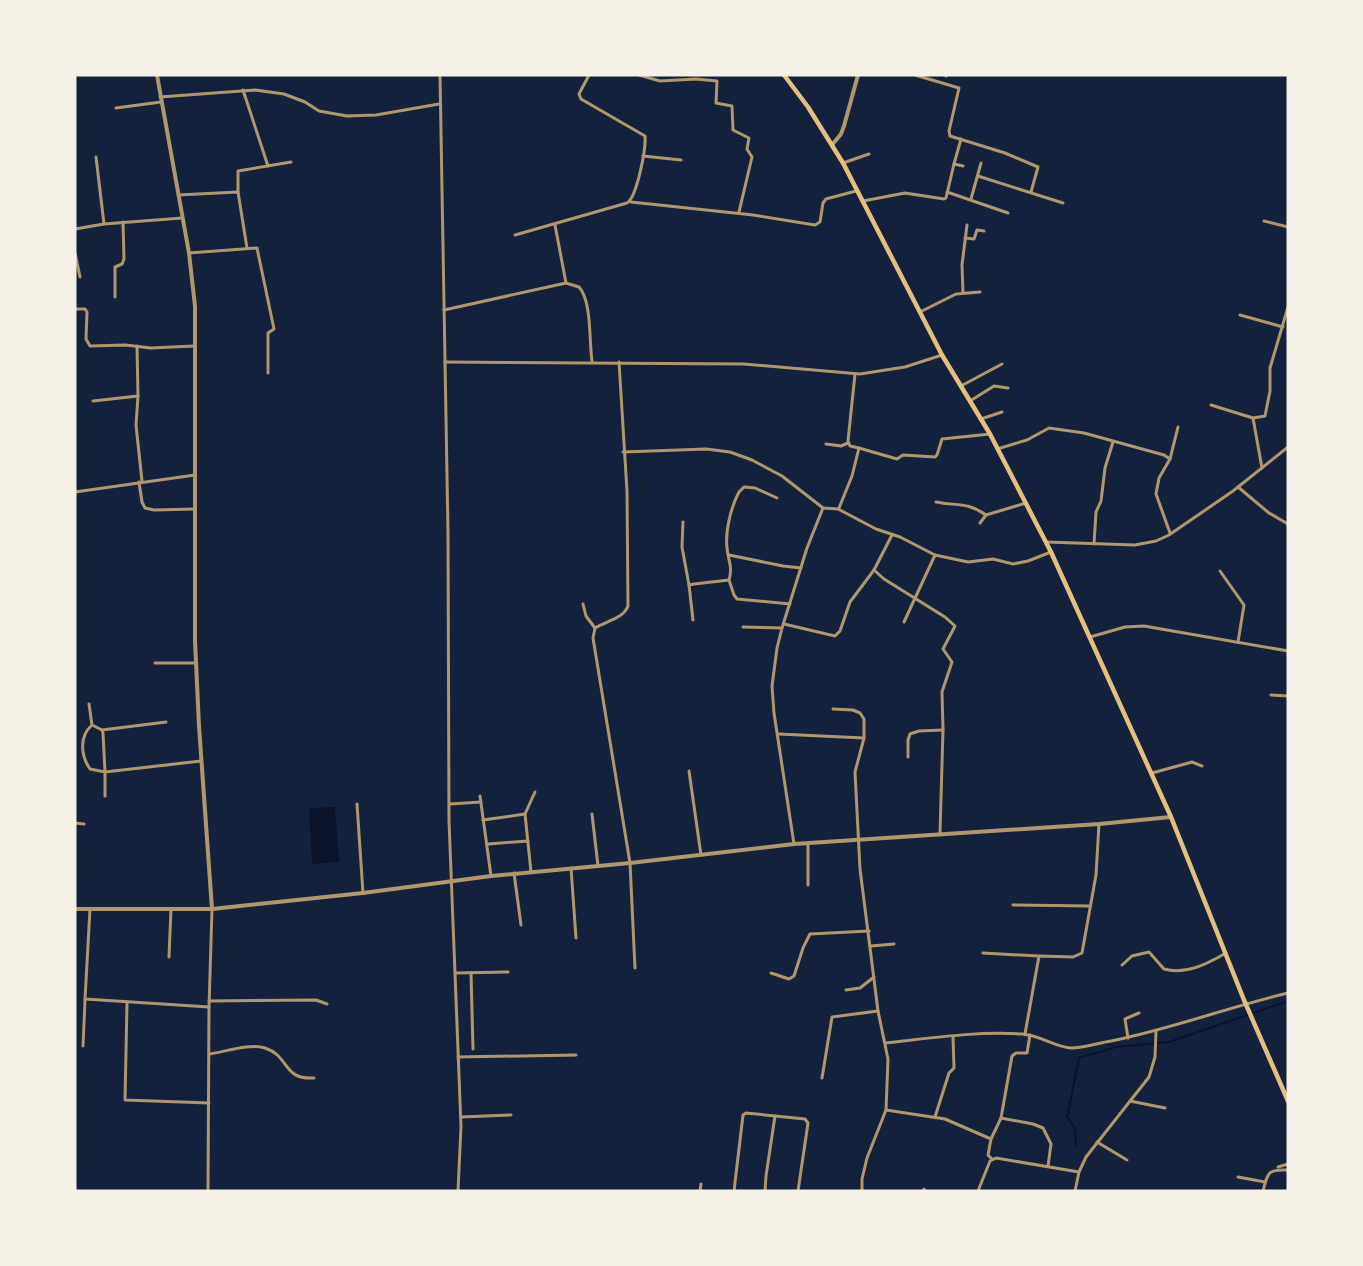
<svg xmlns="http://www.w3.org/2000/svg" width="1363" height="1266" font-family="'Noto Sans',sans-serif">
<rect width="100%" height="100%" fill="#14213d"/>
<path fill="#0b132b" d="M335,807L339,862L312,864L309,808Z"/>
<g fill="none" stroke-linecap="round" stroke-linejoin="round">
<path stroke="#0b132b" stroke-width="2" d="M1076,1147L1075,1128L1067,1117L1079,1058L1116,1047L1169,1042L1288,1001"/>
<g stroke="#b1986c" stroke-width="3">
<path d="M440,75L448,532L449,821L461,1126L458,1191"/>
<path d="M639,75L660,81L696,79L717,81L716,103L732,106L733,130L749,138L747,149L752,157L739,212"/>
<path d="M915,75L959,88L949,131L950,136L1005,153L1038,167L1031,192"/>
<path d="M946,76V75"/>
<path d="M243,90L268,166"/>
<path d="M160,97L255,90L284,94L305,102L319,111L347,116L376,115L439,104"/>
<path d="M116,108L161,102"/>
<path d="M961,139L954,164L963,166"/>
<path d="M643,156L681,160"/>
<path d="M96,157L104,224"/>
<path d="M843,163L869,154"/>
<path d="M978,176L1063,203"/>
<path d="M238,192V171L291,162"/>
<path d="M947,192L1008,213"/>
<path d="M178,195L238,192L247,248"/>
<path d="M971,199L981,163"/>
<path d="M863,201L905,193L944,199L946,198L954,164"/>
<path d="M631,202L753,215L815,225L820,222L823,203L826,199L856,191"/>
<path d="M1264,221L1288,227"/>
<path d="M75,229L104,224L182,218"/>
<path d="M515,235L627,203C637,197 646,149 645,136L581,99L579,94L589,75"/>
<path d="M965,238L974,239L977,230L984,231"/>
<path d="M75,253L80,277"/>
<path d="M189,253L257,248L274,329L268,333V373"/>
<path d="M566,283L579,287C592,301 589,342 592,361"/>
<path d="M963,293L962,265L967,225"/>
<path d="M115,297V267L122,264L124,259L123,222"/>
<path d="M75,309H85L87,312L86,339L90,346L125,345L151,348L194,346"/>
<path d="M444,310L566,283L555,225"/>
<path d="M920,312L956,294L980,292"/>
<path d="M1240,315L1283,327"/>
<path d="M137,346L138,396L136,425L142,481"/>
<path d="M445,362L744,364L860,374L905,367L942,355"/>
<path d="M619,362L627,491L628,606C623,619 606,621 595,628L593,638L630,863L635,968"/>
<path d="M961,386L1002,364"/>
<path d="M93,401L138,396"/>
<path d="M970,401L994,386L1008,388"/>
<path d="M1211,405L1253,418L1265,416L1270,391V368L1288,307"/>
<path d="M1253,418L1262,468"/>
<path d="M981,419L1002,412"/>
<path d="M826,444L841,446L848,443"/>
<path d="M859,448L897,459L903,455L935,457L937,455L942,439L990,434"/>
<path d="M997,449L1027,440L1049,428L1084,433L1164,455L1170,459L1159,478L1156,494L1170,533"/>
<path d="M623,452L706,449L730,452L752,460L782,476L823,508L838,509L876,529L900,537L935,555L968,562L993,559L1013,564L1028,561L1051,552"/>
<path d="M1170,459L1178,427"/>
<path d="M139,482L142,502L145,508L154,510L195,509"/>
<path d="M1238,487L1269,513L1288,524"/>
<path d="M75,492L195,475"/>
<path d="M936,502C957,506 968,502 986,515"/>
<path d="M839,508L852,476L859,448L850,446L848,441L855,374"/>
<path d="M683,522L682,547L689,585"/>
<path d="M980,523L986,515L1026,503"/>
<path d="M892,535L874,570L884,579L945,617L955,626L943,649L952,662L942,692L943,730L940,833"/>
<path d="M1046,542L1135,545L1156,541L1169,535L1233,491L1288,447"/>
<path d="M1094,544L1096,512L1101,501L1105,468L1113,442"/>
<path d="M729,555L783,566L801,568"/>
<path d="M1220,571L1244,605L1238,642"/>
<path d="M729,580C733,567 728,560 727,548C725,531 731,507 739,492L744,487L755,488L777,498"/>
<path d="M583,604L586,616L595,628"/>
<path d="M693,620L689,585L694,584L729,580L734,595L737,599L790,604"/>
<path d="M904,622L935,555"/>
<path d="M784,624L835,636L840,631L850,602L874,570"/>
<path d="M743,627L782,628"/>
<path d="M1090,637L1125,627L1144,626L1288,651"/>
<path d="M155,663H196"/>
<path d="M1271,695L1288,696"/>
<path d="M89,704L92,725L102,730L103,733L105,772L201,761"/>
<path d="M833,709L853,710L860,713L864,719V738L855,772L860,869L878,1011L888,1059L886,1110L867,1158L862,1179V1191"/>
<path d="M91,726C79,737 81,756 90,769L105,772V796"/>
<path d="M102,730L166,722"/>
<path d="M779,734L864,738"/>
<path d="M908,757V740L910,734L919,731L943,730"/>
<path d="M689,771L701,855"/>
<path d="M1152,773L1192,762L1202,766"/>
<path d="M480,796L491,876"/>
<path d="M357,804L363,893"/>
<path d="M450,804L481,802"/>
<path d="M525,814L535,792"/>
<path d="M592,814L598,866"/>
<path d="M483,820L525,814L531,872"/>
<path d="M75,823L84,824"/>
<path d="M808,843V885"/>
<path d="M488,844L528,841"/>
<path d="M794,844L774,713L772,686L777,648L782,628L807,548L823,508"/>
<path d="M571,868L576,938"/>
<path d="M514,873L521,925"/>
<path d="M1013,905L1090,906"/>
<path d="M90,909L85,999L209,1007"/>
<path d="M871,946L894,944"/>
<path d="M983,953L1038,956"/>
<path d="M169,957L171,909"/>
<path d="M1122,965L1132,956L1149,952L1164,969C1186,975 1207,964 1226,953"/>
<path d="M456,973L508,972"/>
<path d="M471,973L473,1049"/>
<path d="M771,973L789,979L794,976L803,948L810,934L869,931"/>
<path d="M846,990L860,988L874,977"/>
<path d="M209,1001L316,1000L327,1004"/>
<path d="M127,1003L125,1100L209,1103"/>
<path d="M1025,1034L1039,956L1073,957L1082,953L1096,875L1099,824"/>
<path d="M1128,1038L1125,1019L1139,1013"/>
<path d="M886,1043C931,1038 977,1031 1022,1034C1040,1035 1054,1047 1071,1048C1084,1048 1098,1043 1111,1041C1171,1029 1229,1007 1288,993"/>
<path d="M83,1046L85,1000"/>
<path d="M209,1054C225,1052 249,1043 265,1048C290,1056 282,1080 314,1078"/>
<path d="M458,1057L576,1055"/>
<path d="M822,1078L832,1017L878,1011"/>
<path d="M1130,1101L1165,1108"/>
<path d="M886,1110L945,1119L991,1139L988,1155L992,1159"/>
<path d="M461,1117L511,1115"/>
<path d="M935,1117L949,1073L954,1068L953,1037"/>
<path d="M1001,1118L1033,1124L1043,1128L1051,1144L1048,1166"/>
<path d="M991,1139L1001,1118L1012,1056L1016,1053H1027L1030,1035"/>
<path d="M1097,1142L1127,1160"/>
<path d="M1278,1167L1288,1164"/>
<path d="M1238,1177L1265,1182"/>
<path d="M208,1191L209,1007L212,909"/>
<path d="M700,1191L701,1184"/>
<path d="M734,1191L743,1115L746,1113L775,1116"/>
<path d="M765,1191L766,1176L775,1116L805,1119L808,1123L798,1191"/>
<path d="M924,1191V1189"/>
<path d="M978,1191L990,1161L996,1158L1079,1172"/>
<path d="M1075,1191L1079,1172L1086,1157L1149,1077L1155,1057L1156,1031"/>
<path d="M1263,1191C1268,1172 1268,1169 1288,1170"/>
</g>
<g stroke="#b1986c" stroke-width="4">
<path d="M157,75L189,253L195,306V641L199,726L212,909"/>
<path d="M832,145L841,134L844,126L858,75"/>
<path d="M75,909H212L363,893L491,876L630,863L794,844L1099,824L1171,817"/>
</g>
<path stroke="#e5c07b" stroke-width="4.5" d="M784,75L808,107L843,163L942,355L990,434L1051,552L1171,817L1244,1000L1288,1101"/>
</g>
<rect width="1363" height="1266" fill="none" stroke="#f6f1e7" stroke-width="153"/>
</svg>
